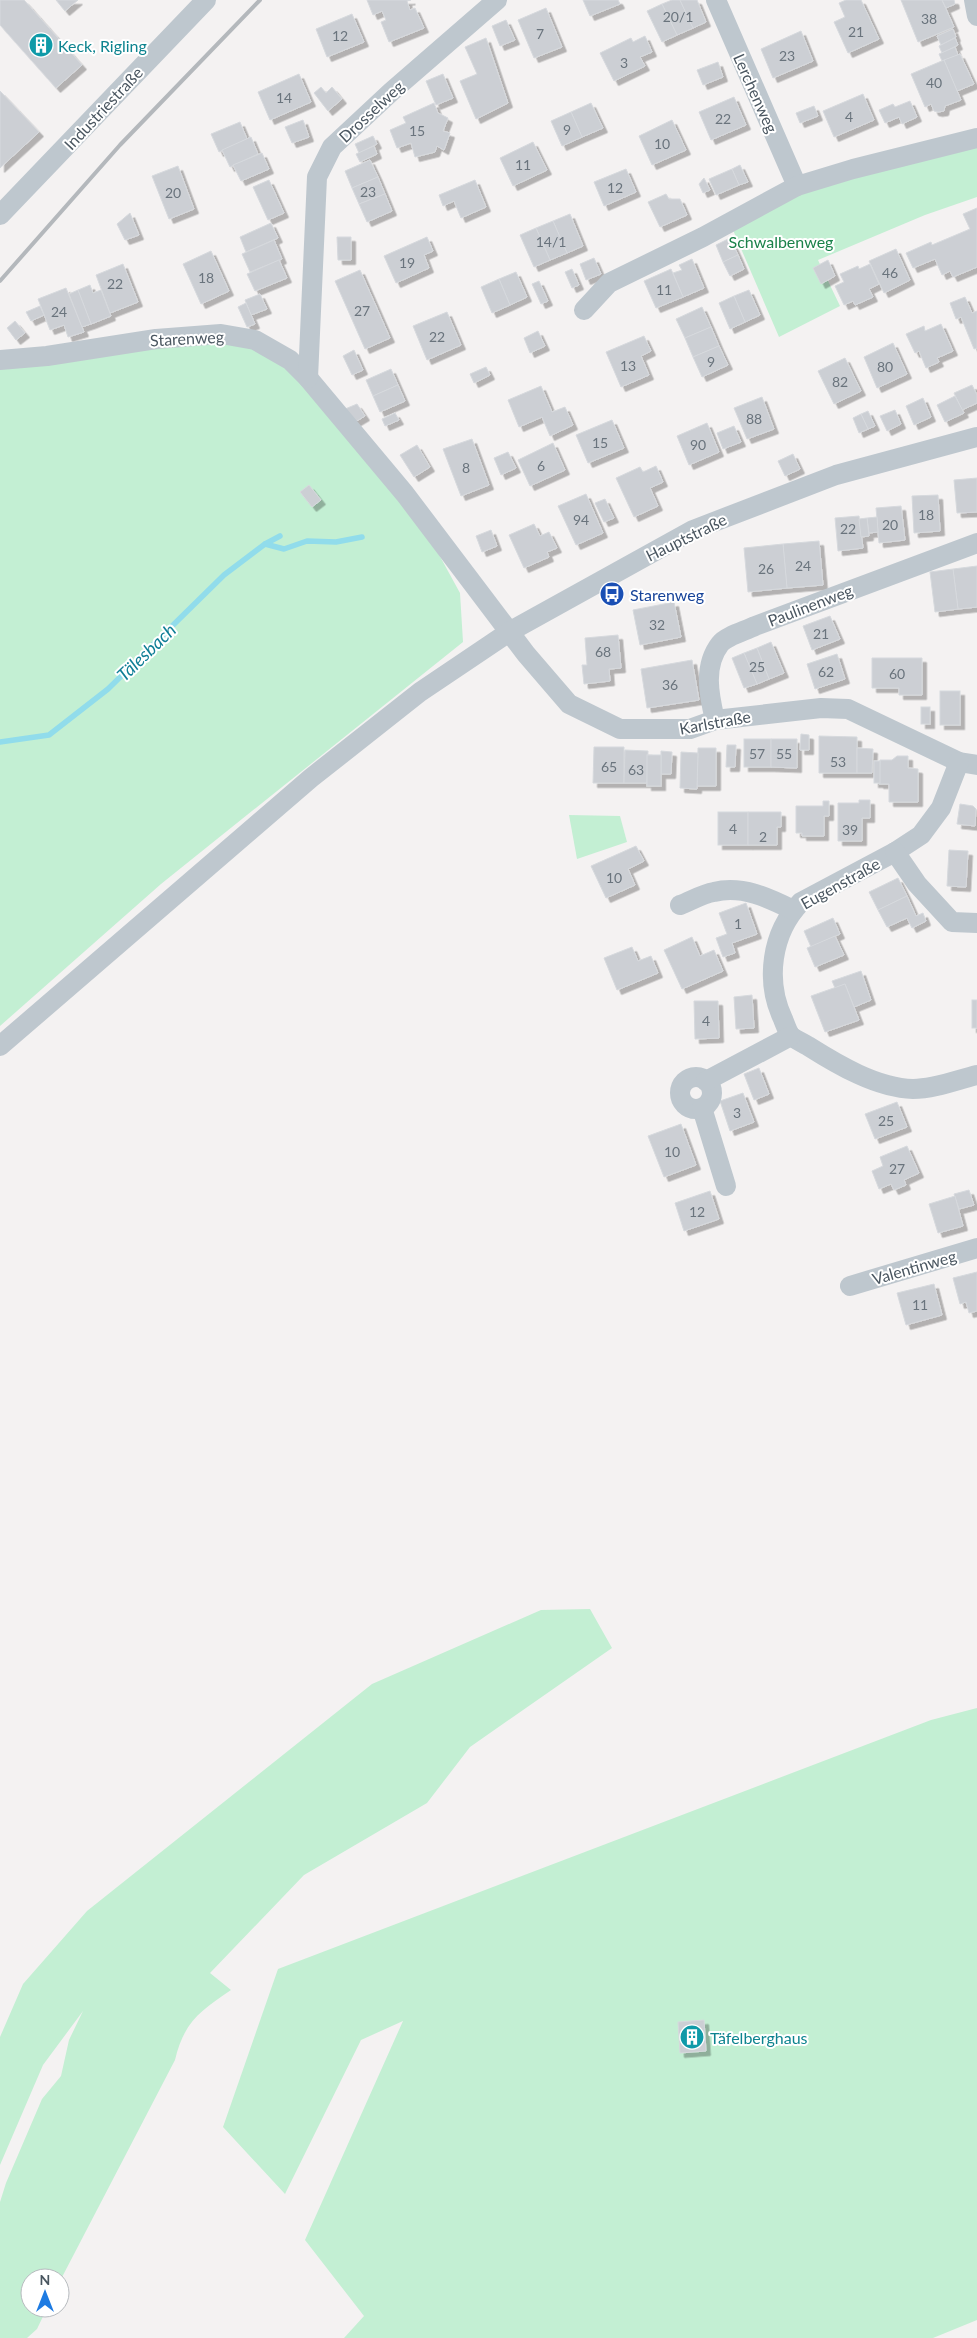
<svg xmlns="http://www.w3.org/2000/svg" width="977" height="2338" font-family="Lato,sans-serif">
<defs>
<filter id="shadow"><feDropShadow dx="4.5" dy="4.5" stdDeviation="0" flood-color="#0004"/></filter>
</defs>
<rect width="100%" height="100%" fill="#f4f2f2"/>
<g fill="#c3efd3">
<path d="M977,138V197L925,215L818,260L840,306L779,337L730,223L797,186Z"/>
<path d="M258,340L402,487L460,593L463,642L161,884L0,1026V361Z"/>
<path d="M569,815L620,816L627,842L577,859Z"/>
<path d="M590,1609L612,1648L470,1747L427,1803L304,1875L210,1973L231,1990C200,2011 184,2022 175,2060L60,2281V2278H30V2308H47L37,2329L27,2338H0V2202L6,2183L42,2099L61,2076L69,2040L83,2011L43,2065L0,2165V2037L23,1984L87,1911L372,1684L541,1610Z"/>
<path d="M977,1708V2320L933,2338H344L364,2316L305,2240L403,2021L361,2040L285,2194L223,2127L278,1969L931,1720Z"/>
</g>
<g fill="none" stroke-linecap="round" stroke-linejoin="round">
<g stroke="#91dceb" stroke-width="5.5">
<path d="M265,544L284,549L307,541L336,542L362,537"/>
<path d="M0,742L49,735L108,689L224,575L265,544L280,536"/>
</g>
</g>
<g fill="#cccfd4" stroke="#d6d9dd" filter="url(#shadow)">
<path d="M0,0H24L82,65L56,88L0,25Z"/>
<path d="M56,0H78L65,11Z"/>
<path d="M367,0H411L407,1L410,10L415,8L424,28L389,42L381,22L386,20L382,11L373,15Z"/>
<path d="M583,0H618L620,4L590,16Z"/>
<path d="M672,0H680L693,28L677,35L662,4Z"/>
<path d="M680,0H697L706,22L693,28Z"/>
<path d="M846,0H861L879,39L848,53L834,22L845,17L839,3Z"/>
<path d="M901,0H942L954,27L918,42Z"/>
<path d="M942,0H954L955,4L946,8Z"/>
<path d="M662,4L677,35L662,42L647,11Z"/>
<path d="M546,8L562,47L534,58L518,20Z"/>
<path d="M352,14L364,42L327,57L316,29Z"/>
<path d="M506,20L515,40L500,46L492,26Z"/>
<path d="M953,29L956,37L941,45L937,36Z"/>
<path d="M801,31L813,61L773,78L761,49Z"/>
<path d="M645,36L652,52L640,57L645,66L614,81L600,53L631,38L633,42Z"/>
<path d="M486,38L508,103L476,119L460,81L477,74L465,47Z"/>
<path d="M955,38L958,45L942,53L939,46Z"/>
<path d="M955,47L958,55L942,61L939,54Z"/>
<path d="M960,54L974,84L957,91L944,60Z"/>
<path d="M944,60L961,100L945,106L944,111L938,112L934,111L931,104L925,107L911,74Z"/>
<path d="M718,62L723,77L703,85L697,70Z"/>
<path d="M299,74L311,102L270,120L258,92Z"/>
<path d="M443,74L453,98L436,105L426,81Z"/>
<path d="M321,87L326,93L332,87L342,99L328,111L314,93Z"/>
<path d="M0,91L39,132L0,168Z"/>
<path d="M863,94L874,120L834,137L823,111Z"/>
<path d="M734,97L746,125L711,140L699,112Z"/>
<path d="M910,101L917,117L902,124L899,117L885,123L879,110L893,104L895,107Z"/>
<path d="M434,103L438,113L448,118L443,131L450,133L444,150L437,146L435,152L415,157L411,143L397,148L390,130L406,123L403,117Z"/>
<path d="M591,103L603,128L582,137L571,112Z"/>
<path d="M814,106L818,116L800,123L796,113Z"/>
<path d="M571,112L582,137L562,146L551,121Z"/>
<path d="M303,120L309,137L292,143L285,127Z"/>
<path d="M672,120L686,150L652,165L639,136Z"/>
<path d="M240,122L247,139L219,152L211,134Z"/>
<path d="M373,136L377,144L359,153L355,144Z"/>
<path d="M251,137L258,154L230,167L222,150Z"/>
<path d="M533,142L547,170L513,186L500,158Z"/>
<path d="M374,146L377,154L360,162L356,154Z"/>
<path d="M262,153L269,169L241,181L233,165Z"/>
<path d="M370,160L378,177L352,188L345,171Z"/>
<path d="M740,165L748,182L739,185L732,169Z"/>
<path d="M178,166L194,209L169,219L152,176Z"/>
<path d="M626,169L636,192L604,206L594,182Z"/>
<path d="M732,169L739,185L716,195L709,179Z"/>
<path d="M378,177L385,194L359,204L352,188Z"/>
<path d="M704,178L710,190L703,193L699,184Z"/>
<path d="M269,180L284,213L268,220L253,187Z"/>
<path d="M475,180L486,207L461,218L454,201L443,206L439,195Z"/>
<path d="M385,194L392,211L367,222L359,204Z"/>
<path d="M666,194L669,199H680L687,215L660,227L648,202Z"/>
<path d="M977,208V267L953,277L950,271L942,275L935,259L913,268L906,253L931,242L932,245L970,229L963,214Z"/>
<path d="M130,213L139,235L125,240L117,224Z"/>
<path d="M570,214L583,246L567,253L553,221Z"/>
<path d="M553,221L567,253L550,260L536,228Z"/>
<path d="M271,223L278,238L246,252L240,237Z"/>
<path d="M536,228L550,260L534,267L520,235Z"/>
<path d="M337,237H351V260H338Z"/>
<path d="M427,237L433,251L424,255L429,268L396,283L384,256Z"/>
<path d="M730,238L738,255L723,262L716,245Z"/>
<path d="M274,240L282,259L250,272L242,254Z"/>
<path d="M896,249L910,280L884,293L869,261Z"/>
<path d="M211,251L229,291L201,304L183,264Z"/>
<path d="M738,255L744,269L730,276L723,262Z"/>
<path d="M594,258L601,274L586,280L580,264Z"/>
<path d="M692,259L704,288L683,297L673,273L682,270L679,265Z"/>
<path d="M279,260L287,278L255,291L247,274Z"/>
<path d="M828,260L835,276L821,284L813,268Z"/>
<path d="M123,264L138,302L110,313L96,275Z"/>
<path d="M870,264L879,284L869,289L873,297L855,305L853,301L844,305L835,286L844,282L840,274L858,266L859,269Z"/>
<path d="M572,269L579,285L572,288L565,272Z"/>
<path d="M671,269L683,297L656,308L644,281Z"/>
<path d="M360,270L390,338L365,349L335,281Z"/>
<path d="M516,272L527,297L510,305L499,279Z"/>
<path d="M499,279L510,305L492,313L481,287Z"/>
<path d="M539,281L548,301L541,304L532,284Z"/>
<path d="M90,285L93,293L101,290L111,316L91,324L78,290Z"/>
<path d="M66,288L84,332L68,337L64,325L50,330L38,299Z"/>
<path d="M78,290L91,324L82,327L69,294Z"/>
<path d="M749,290L760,315L745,322L734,296Z"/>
<path d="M260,294L267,309L251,315L245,300Z"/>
<path d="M734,296L745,322L730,329L719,303Z"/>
<path d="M965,297L972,313L977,311V348L974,349L961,317L956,319L950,303Z"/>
<path d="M246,303L255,324L247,327L238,307Z"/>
<path d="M40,306L44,315L31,321L26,312Z"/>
<path d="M702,307L711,327L685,338L676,319Z"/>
<path d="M447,312L461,345L427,360L413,326Z"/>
<path d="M15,321L25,333L16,340L7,328Z"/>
<path d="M941,324L953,351L937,358L939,362L926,368L919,351L915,353L906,334L924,326L925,331Z"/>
<path d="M711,327L719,346L693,357L685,338Z"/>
<path d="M538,331L545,346L530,353L524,338Z"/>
<path d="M644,336L651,351L641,356L649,375L621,387L606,352Z"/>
<path d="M893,343L907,374L877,388L864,357Z"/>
<path d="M719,346L728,365L702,377L693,357Z"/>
<path d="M354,350L363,370L352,375L343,356Z"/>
<path d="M845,358L861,391L834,404L818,371Z"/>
<path d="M486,367L490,375L474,383L470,374Z"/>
<path d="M391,369L398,385L373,396L366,380Z"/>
<path d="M398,385L405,401L380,412L373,396Z"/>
<path d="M972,385L977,395V403L962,410L954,393Z"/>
<path d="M541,386L552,412L565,407L573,425L550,436L542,417L519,427L508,400Z"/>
<path d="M955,396L964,413L945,422L937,405Z"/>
<path d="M762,397L774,429L747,439L734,408Z"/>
<path d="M923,398L931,417L914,425L906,406Z"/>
<path d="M357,404L365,416L355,422L345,409Z"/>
<path d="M895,410L901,424L887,431L880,416Z"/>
<path d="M868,411L875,426L868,429L861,414Z"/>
<path d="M395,413L399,420L385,426L382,419Z"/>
<path d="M861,414L868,429L859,433L853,418Z"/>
<path d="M612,420L624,448L588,463L576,435Z"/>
<path d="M707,423L719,452L689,465L677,436Z"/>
<path d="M734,426L741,442L723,449L717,433Z"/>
<path d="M472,439L489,485L461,496L443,449Z"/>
<path d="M553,443L565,470L530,486L518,460Z"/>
<path d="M417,445L430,467L414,477L400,455Z"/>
<path d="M508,452L516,468L501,475L494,458Z"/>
<path d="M793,454L800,469L785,476L778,461Z"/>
<path d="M656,466L663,482L650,488L658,506L634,517L616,478L640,467L643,472Z"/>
<path d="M977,478V512L957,513L954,480Z"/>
<path d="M309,485L321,500L312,507L300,492Z"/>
<path d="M586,494L603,533L576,545L558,506Z"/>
<path d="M938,495L940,531L914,533L912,496Z"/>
<path d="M605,499L614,518L604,522L595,503Z"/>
<path d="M901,506L905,540L879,543L876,508Z"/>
<path d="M859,516L863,548L838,551L835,518Z"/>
<path d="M877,517L878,532L869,533L867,518Z"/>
<path d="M867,518L869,536L861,537L859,519Z"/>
<path d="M534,524L540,536L549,532L557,548L547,552L549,557L524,568L509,535Z"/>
<path d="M491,530L497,546L482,552L476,536Z"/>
<path d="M819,541L823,585L787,588L783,544Z"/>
<path d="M783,544L787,588L748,592L744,548Z"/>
<path d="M977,566V607L958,609L953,569Z"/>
<path d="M953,569L958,609L935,612L930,572Z"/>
<path d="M674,602L681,637L640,645L633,610Z"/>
<path d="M830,616L840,639L812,650L803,626Z"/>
<path d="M618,635L621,668L609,669L610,681L584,684L582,665H587L585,638Z"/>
<path d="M771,642L784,673L769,679L757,648Z"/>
<path d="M757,648L769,679L757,684L744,653Z"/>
<path d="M744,653L757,684L744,688L732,658Z"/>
<path d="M837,654L845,679L815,689L807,664Z"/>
<path d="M872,658H922V695H899V688H872Z"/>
<path d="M692,660L699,700L647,708L641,669Z"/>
<rect x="940" y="691" width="20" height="34"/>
<rect x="921" y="707" width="9" height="17"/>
<path d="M801,734L809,735V750H800Z"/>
<path d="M819,736L857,737V773H819Z"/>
<rect x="744" y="739" width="27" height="28"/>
<path d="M771,739H797V768L771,767Z"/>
<path d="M727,745H736L735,767H726Z"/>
<path d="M594,747H624V783H593Z"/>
<path d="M698,748H716V786H697Z"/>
<path d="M857,748L873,749L872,773H857Z"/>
<path d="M625,750L648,751L647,783H624Z"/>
<path d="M661,751L672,752L671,774H661Z"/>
<path d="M681,752L698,753L697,789L680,788Z"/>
<rect x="647" y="755" width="14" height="31"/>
<path d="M897,756H908V768L918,769V802H889V784H879L880,760H892Z"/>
<rect x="874" y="761" width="6" height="22"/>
<path d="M859,800H870V818H862V841H838V803H859Z"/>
<path d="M823,801H829V816H824V836H802V833H796V806H823Z"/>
<path d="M960,804L973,806L976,809L975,826L957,824Z"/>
<rect x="718" y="812" width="30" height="33"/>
<path d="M748,812H781V827H777V845H748Z"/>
<path d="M636,846L644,861L628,869L635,885L606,898L591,866Z"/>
<path d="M949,850L968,851L966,887L947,886Z"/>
<path d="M898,878L907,896L878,910L869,892Z"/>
<path d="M907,896L916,916L923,913L926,921L912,928L907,918L887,927L878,910Z"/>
<path d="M746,903L757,934L732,943L735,953L723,957L716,938L727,934L719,913Z"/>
<path d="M833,918L840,934L811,947L804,931Z"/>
<path d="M835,936L844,955L815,967L807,948Z"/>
<path d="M692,937L700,956L714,950L723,971L682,989L664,950Z"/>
<path d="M632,947L638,961L651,956L658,973L617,990L604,958Z"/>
<path d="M861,971L871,1000L854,1007L845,984L835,988L832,981Z"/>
<path d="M845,984L859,1020L825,1032L811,996Z"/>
<path d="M752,995L754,1028L736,1029L734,997Z"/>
<rect x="972" y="1000" width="5" height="28"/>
<path d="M694,1001H718L719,1038L695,1039Z"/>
<path d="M759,1068L769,1094L754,1100L744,1074Z"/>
<path d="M743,1093L754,1122L730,1131L720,1101Z"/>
<path d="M897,1102L907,1127L875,1139L865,1114Z"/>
<path d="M681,1124L696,1165L664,1177L648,1136Z"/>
<path d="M907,1146L919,1173L904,1180L906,1185L894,1190L891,1184L879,1189L872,1171L883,1166L880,1157Z"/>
<path d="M969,1190L974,1205L959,1209L954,1194Z"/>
<path d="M710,1191L719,1219L684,1231L675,1203Z"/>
<path d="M955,1196L963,1226L938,1233L929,1204Z"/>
<path d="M977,1272V1311L969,1313L966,1302L960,1304L953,1278Z"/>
<path d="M934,1284L942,1315L906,1325L897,1293Z"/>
<path d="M704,2020L706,2051L680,2053L678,2022Z"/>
</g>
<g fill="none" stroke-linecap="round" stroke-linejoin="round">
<g stroke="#bec7ce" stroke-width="20">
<path d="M716,0L797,186"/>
<path d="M974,0L977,16"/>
<path d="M0,215L206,0"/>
<path d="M584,310L609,283L703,237L797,186L853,169L977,138"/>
<path d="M0,360L47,356L156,339L221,334L255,340L290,360L308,378L405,494L526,654L569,704L620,729H690L715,720L821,708L848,709L959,762L977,765"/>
<path d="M308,378L317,177L332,147L391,92L497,0"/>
<path d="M715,720C709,695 703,666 720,644C726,636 745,631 755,626L977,543"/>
<path d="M959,762L941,808L921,835L895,852L801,902C771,933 765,981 783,1019C785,1024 788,1033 791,1036C796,1040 803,1043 808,1046C838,1065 877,1088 913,1089C934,1089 957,1080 977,1075"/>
<path d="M895,852L917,884L952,922L977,923"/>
<path d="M680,905C691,901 702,894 714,892C742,885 769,898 793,910"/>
<path d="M0,1046L311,778L420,692L509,632L693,530L836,475L977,437"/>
<circle cx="696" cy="1093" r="16"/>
<path d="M706,1081L791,1036"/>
<path d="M702,1108L726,1186"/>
<path d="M850,1286L977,1248"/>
</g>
<path stroke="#b4b8bc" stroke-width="4" d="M0,281L120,145L260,0"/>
</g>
<defs>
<symbol id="building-disc" viewBox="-11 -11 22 22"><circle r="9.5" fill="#0f9aa8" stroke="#fff"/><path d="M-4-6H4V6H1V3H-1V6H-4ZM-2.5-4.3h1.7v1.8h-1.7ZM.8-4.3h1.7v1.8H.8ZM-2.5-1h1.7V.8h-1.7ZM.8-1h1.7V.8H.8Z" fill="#fff"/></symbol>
<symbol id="bus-disc" viewBox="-11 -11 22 22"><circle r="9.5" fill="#1a4fb4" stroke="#fff"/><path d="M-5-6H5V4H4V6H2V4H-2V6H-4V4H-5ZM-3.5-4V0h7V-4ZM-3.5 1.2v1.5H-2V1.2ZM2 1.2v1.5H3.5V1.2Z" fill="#fff"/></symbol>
</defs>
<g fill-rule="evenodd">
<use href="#building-disc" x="27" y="31" width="28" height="28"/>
<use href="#bus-disc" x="598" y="580" width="28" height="28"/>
<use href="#building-disc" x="678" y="2023" width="28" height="28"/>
</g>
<g text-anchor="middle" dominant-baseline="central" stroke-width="4" stroke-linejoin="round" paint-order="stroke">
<g font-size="14" fill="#6a747d">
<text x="678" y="16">20/1</text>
<text x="929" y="18">38</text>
<text x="856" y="31">21</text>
<text x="540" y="33">7</text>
<text x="340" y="35">12</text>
<text x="787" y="55">23</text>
<text x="624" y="62">3</text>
<text x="934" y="82">40</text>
<text x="284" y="97">14</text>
<text x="849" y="116">4</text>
<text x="723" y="118">22</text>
<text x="567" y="129">9</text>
<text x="417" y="130">15</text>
<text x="662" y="143">10</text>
<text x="523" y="164">11</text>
<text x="615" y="187">12</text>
<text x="368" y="191">23</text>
<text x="173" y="192">20</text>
<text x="551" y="241">14/1</text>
<text x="407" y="262">19</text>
<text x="890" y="272">46</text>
<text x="206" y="277">18</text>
<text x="115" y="283">22</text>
<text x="664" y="289">11</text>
<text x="362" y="310">27</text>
<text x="59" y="311">24</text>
<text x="437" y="336">22</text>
<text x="711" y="361">9</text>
<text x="628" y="365">13</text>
<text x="885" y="366">80</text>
<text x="840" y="381">82</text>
<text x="754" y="418">88</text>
<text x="600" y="442">15</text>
<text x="698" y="444">90</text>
<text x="541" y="465">6</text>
<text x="466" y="467">8</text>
<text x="926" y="514">18</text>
<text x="581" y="519">94</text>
<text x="890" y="524">20</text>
<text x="848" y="528">22</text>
<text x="803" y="565">24</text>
<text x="766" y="568">26</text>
<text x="657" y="624">32</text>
<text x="821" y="633">21</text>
<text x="603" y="651">68</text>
<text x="757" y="666">25</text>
<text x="826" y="671">62</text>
<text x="897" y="673">60</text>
<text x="670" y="684">36</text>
<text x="757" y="753">57</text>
<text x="784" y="753">55</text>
<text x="838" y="761">53</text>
<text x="609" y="766">65</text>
<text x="636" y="769">63</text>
<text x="733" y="828">4</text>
<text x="850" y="829">39</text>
<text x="763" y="836">2</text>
<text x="614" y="877">10</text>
<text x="738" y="923">1</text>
<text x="706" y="1020">4</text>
<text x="737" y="1112">3</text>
<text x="886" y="1120">25</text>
<text x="672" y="1151">10</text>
<text x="897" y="1168">27</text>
<text x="697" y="1211">12</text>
<text x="920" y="1304">11</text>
</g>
<g font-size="16" fill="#0d838f" stroke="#fff" text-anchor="start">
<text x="58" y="45">Keck, Rigling</text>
<text x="710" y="2037">Täfelberghaus</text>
</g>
<g font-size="16" fill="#4a5660" stroke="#fff">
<text transform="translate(756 93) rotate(66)">Lerchenweg</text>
<text transform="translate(103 108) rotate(-47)">Industriestraße</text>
<text transform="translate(371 111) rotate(-43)">Drosselweg</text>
<text transform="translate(187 338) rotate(-3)">Starenweg</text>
<text transform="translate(686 537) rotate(-26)">Hauptstraße</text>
<text transform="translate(810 605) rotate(-21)">Paulinenweg</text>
<text transform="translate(715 722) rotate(-10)">Karlstraße</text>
<text transform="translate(840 883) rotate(-29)">Eugenstraße</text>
<text transform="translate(914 1267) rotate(-16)">Valentinweg</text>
</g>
<g font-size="16" fill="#1a824a" stroke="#fff">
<text x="781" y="241">Schwalbenweg</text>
</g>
<g font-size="16" fill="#164399" stroke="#fff" text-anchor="start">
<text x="630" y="594">Starenweg</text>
</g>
<g font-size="18" font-style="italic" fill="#0f7e96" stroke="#fff">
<text transform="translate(146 652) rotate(-44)">Tälesbach</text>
</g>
</g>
<g transform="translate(45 2293)"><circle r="24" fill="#ffffff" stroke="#b7bbbf"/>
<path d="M0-4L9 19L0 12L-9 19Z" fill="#1e7be2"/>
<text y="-8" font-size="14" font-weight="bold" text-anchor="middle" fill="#4a5660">N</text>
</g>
</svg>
